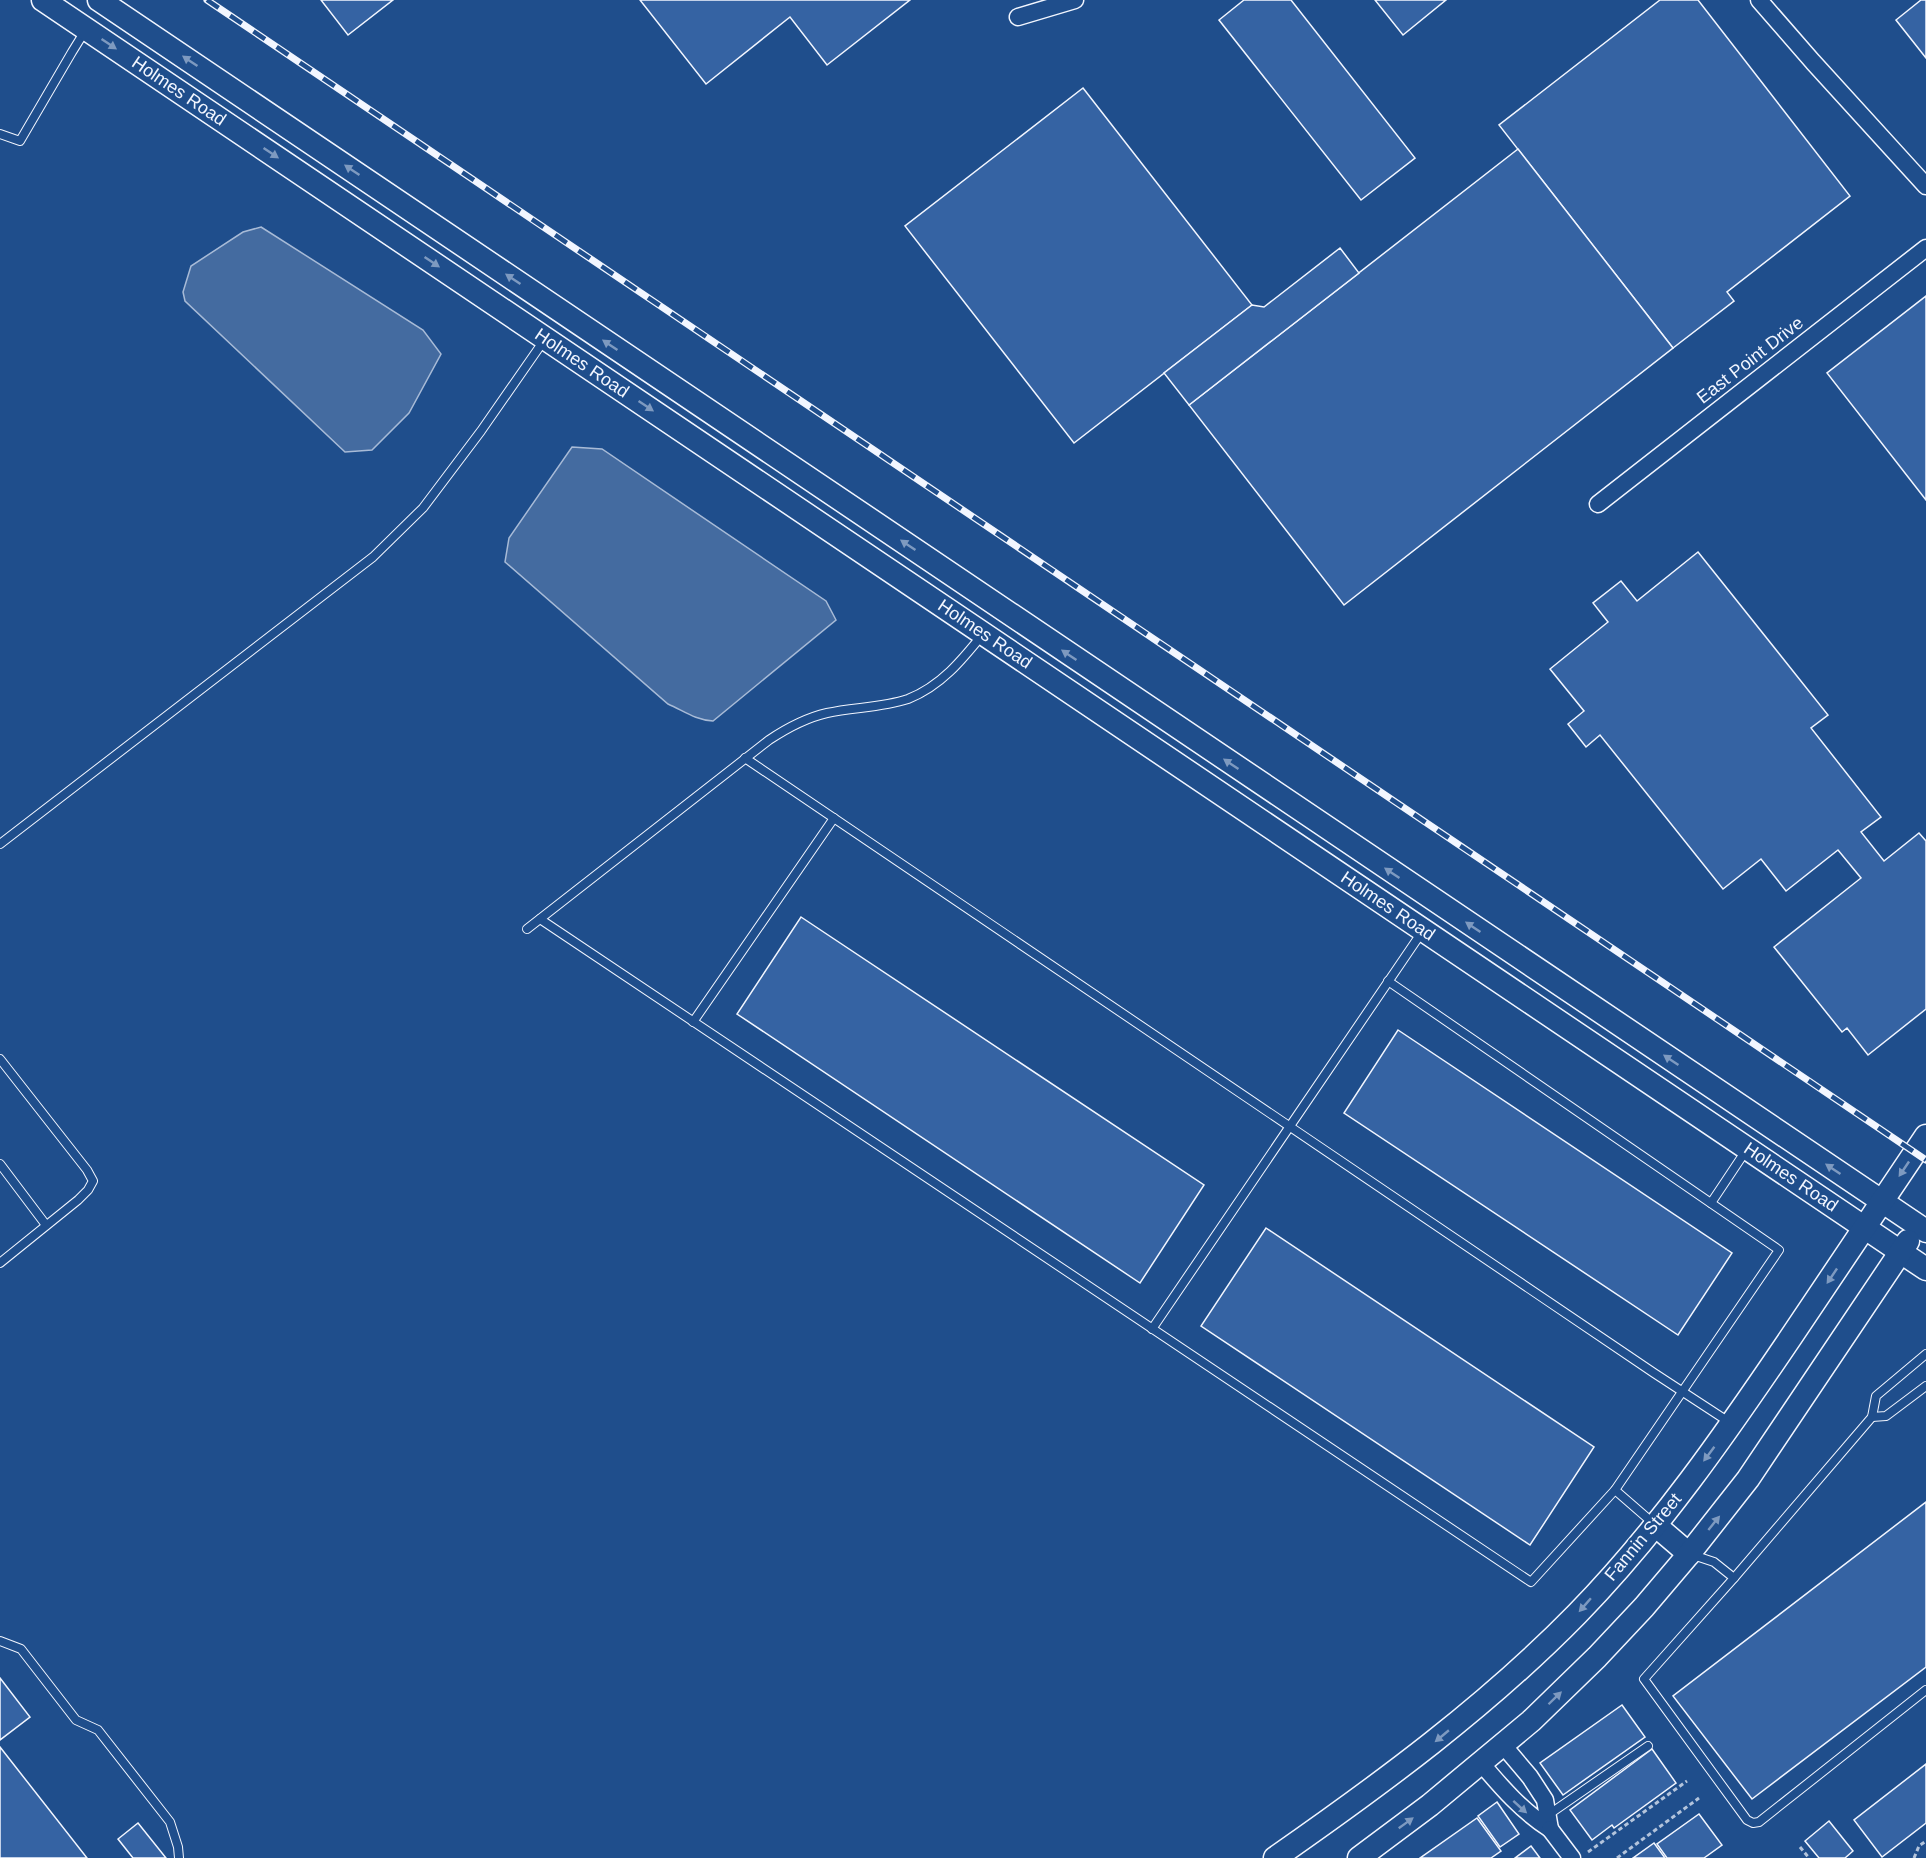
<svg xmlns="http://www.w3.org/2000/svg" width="1926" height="1858" font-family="Helvetica,sans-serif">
<rect width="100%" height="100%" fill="#1f4e8c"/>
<g fill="#446ba0" stroke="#a8bbd7" stroke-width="1.5">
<path d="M261,227L423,330L441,354L409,413L372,450L345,452L185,301L183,292L191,266L243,232Z"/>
<path d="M572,447L602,449L826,601L836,620L713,721C695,720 684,711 668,704L505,562L509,538Z"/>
</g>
<g fill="#3563a3" stroke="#f2f6ff" stroke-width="1.5">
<path d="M321,0H393L348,35Z"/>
<path d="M640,0H910L827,65L790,17L706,84Z"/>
<path d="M1244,0H1291L1415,158L1361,200L1219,20Z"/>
<path d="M1375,0H1446L1403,35Z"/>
<path d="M1660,0H1698L1850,196L1727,292L1734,301L1673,348L1499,125Z"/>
<path d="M1921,0H1926V58L1896,20Z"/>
<path d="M1083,88L1252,305L1074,443L905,226Z"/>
<path d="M1518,149L1673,348L1344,605L1189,405Z"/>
<path d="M1340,248L1359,273L1189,405L1164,373L1252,305L1264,307Z"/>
<path d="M1926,296V500L1827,373Z"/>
<path d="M1698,552L1828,715L1811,728L1881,817L1861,832L1884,861L1919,833L1926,841V1009L1868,1055L1847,1028L1842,1032L1774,947L1861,878L1838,850L1786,891L1761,859L1723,889L1600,735L1586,747L1568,724L1584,711L1550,669L1608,622L1593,603L1621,581L1637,601Z"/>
<path d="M801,917L1204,1185L1140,1283L737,1014Z"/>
<path d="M1398,1030L1732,1253L1678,1335L1344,1113Z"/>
<path d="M1266,1228L1594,1447L1530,1545L1201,1326Z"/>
<path d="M1926,1502V1667L1752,1799L1673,1696Z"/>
<path d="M0,1678L30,1717L0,1740Z"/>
<path d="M1622,1705L1645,1737L1563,1795L1540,1763Z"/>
<path d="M0,1747L87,1858H0Z"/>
<path d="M1652,1749L1676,1783L1614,1828L1612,1825L1592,1840L1570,1810Z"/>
<path d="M1926,1764V1823L1882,1857L1854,1820Z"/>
<path d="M1497,1802L1519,1834L1500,1847L1478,1816Z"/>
<path d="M1699,1814L1722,1845L1704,1858H1667L1657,1844Z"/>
<path d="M1477,1818L1501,1851L1491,1858H1420Z"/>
<path d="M1829,1821L1853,1851L1845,1858H1819L1805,1841Z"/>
<path d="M138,1823L166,1858H133L118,1839Z"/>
<path d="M1654,1843L1665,1858H1633Z"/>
<path d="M1531,1846L1540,1858H1515Z"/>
</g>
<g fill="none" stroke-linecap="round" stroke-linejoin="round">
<defs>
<g id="lane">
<path d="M0,134L20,141L72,52L85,31"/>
<path d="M745,758L1654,1373L1729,1422"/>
<path d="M0,844L373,557L423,508L481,431L545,339"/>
<path d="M540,919L1531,1582L1615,1490L1779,1250L1388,981"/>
<path d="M527,929L769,740C787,728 805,718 827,713C853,707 881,708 908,699C941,686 962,660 983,634"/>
<path d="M693,1022L834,818"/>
<path d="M0,1059L87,1170L93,1181L88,1190L78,1200L0,1263"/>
<path d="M0,1164L46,1225"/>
<path d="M1711,1203L1747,1149"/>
<path d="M1152,1329L1422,932"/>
<path d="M1926,1354L1876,1396L1872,1417L1734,1578L1644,1679L1747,1820L1753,1823L1759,1822L1926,1690"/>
<path d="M1872,1417L1886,1416L1926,1386"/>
<path d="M1615,1490L1653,1523"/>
<path d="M1690,1554L1714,1562L1734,1578"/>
<path d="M0,1641L21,1649L76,1720L98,1730L170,1822L178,1847L179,1858"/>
<path d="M1548,1815L1648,1746"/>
</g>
<g id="street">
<path d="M1759,0L1813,62L1926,186"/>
<path d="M1018,17L1075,0"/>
<path d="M1598,504L1926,248"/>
<path d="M1481,1763C1502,1788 1522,1811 1550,1829L1545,1800L1530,1777L1503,1745"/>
<path d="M1550,1829L1572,1858"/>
</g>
<g id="secondary">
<path d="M43,0L1926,1269"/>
<path d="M99,0L1926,1231"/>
<path d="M1655,1525L1689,1554"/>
<path d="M1275,1858C1381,1784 1486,1707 1577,1614C1659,1530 1726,1433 1791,1337C1836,1270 1881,1203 1926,1136"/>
<path d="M1359,1858L1430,1805L1531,1721L1597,1657L1644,1607L1689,1554L1748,1479L1908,1241"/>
</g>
</defs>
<use href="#lane" stroke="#f2f6ff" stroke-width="10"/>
<use href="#street" stroke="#f2f6ff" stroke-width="19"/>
<use href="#secondary" stroke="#f2f6ff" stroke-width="25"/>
<g stroke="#b3c4dc" stroke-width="3" stroke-dasharray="4.5 3" stroke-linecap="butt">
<path d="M1800,1847L1809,1858"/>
<path d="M1588,1852L1687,1781"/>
<path d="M1617,1858L1699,1798"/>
<path d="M1914,1858L1919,1846L1926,1841"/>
</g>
<use href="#lane" stroke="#1f4e8c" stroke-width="8"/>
<use href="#street" stroke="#1f4e8c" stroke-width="16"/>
<use href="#secondary" stroke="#1f4e8c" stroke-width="22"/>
<defs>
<path id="rail" d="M207,0L1926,1160"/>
</defs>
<use href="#rail" stroke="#f2f6ff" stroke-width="7"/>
<use href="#rail" stroke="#1f4e8c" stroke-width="4.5" stroke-dasharray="14" stroke-linecap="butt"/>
</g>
<defs><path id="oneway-solid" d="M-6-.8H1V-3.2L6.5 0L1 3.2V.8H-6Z" transform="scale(1.5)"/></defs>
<g fill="#7e9ac0">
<use href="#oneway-solid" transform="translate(109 44) rotate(34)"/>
<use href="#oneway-solid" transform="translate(190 61) rotate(-146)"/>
<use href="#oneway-solid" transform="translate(271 153) rotate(34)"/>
<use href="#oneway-solid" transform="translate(352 170) rotate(-146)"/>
<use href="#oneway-solid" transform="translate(432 262) rotate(34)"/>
<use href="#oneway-solid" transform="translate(513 279) rotate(-146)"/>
<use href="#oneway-solid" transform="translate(610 345) rotate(-146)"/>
<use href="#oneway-solid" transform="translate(646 406) rotate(34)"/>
<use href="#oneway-solid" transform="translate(908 545) rotate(-146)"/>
<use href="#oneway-solid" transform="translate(1069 655) rotate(-146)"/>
<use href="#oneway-solid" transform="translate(1231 764) rotate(-146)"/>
<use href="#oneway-solid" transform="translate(1392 873) rotate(-146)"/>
<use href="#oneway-solid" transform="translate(1473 927) rotate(-146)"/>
<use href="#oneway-solid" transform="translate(1671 1060) rotate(-146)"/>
<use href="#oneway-solid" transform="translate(1833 1169) rotate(-146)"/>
<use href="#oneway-solid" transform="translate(1904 1169) rotate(124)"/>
<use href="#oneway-solid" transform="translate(1832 1276) rotate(124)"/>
<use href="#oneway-solid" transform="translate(1709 1454) rotate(127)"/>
<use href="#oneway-solid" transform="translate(1714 1523) rotate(-51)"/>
<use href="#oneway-solid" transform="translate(1585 1605) rotate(131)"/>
<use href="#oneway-solid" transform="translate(1555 1698) rotate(-44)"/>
<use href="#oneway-solid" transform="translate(1442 1736) rotate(140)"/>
<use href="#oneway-solid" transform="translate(1520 1807) rotate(42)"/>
<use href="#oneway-solid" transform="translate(1406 1823) rotate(-36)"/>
</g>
<g text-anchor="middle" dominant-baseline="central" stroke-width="4.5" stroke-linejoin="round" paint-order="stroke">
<g font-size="18" fill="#f2f6ff" stroke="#1f4e8c">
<text transform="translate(179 91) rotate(34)">Holmes Road</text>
<text transform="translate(1750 360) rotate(-38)">East Point Drive</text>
<text transform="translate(582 363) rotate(34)">Holmes Road</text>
<text transform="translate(985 634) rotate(34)">Holmes Road</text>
<text transform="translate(1388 906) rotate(34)">Holmes Road</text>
<text transform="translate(1791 1177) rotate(34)">Holmes Road</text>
<text transform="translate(1643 1537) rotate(-50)">Fannin Street</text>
</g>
</g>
</svg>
